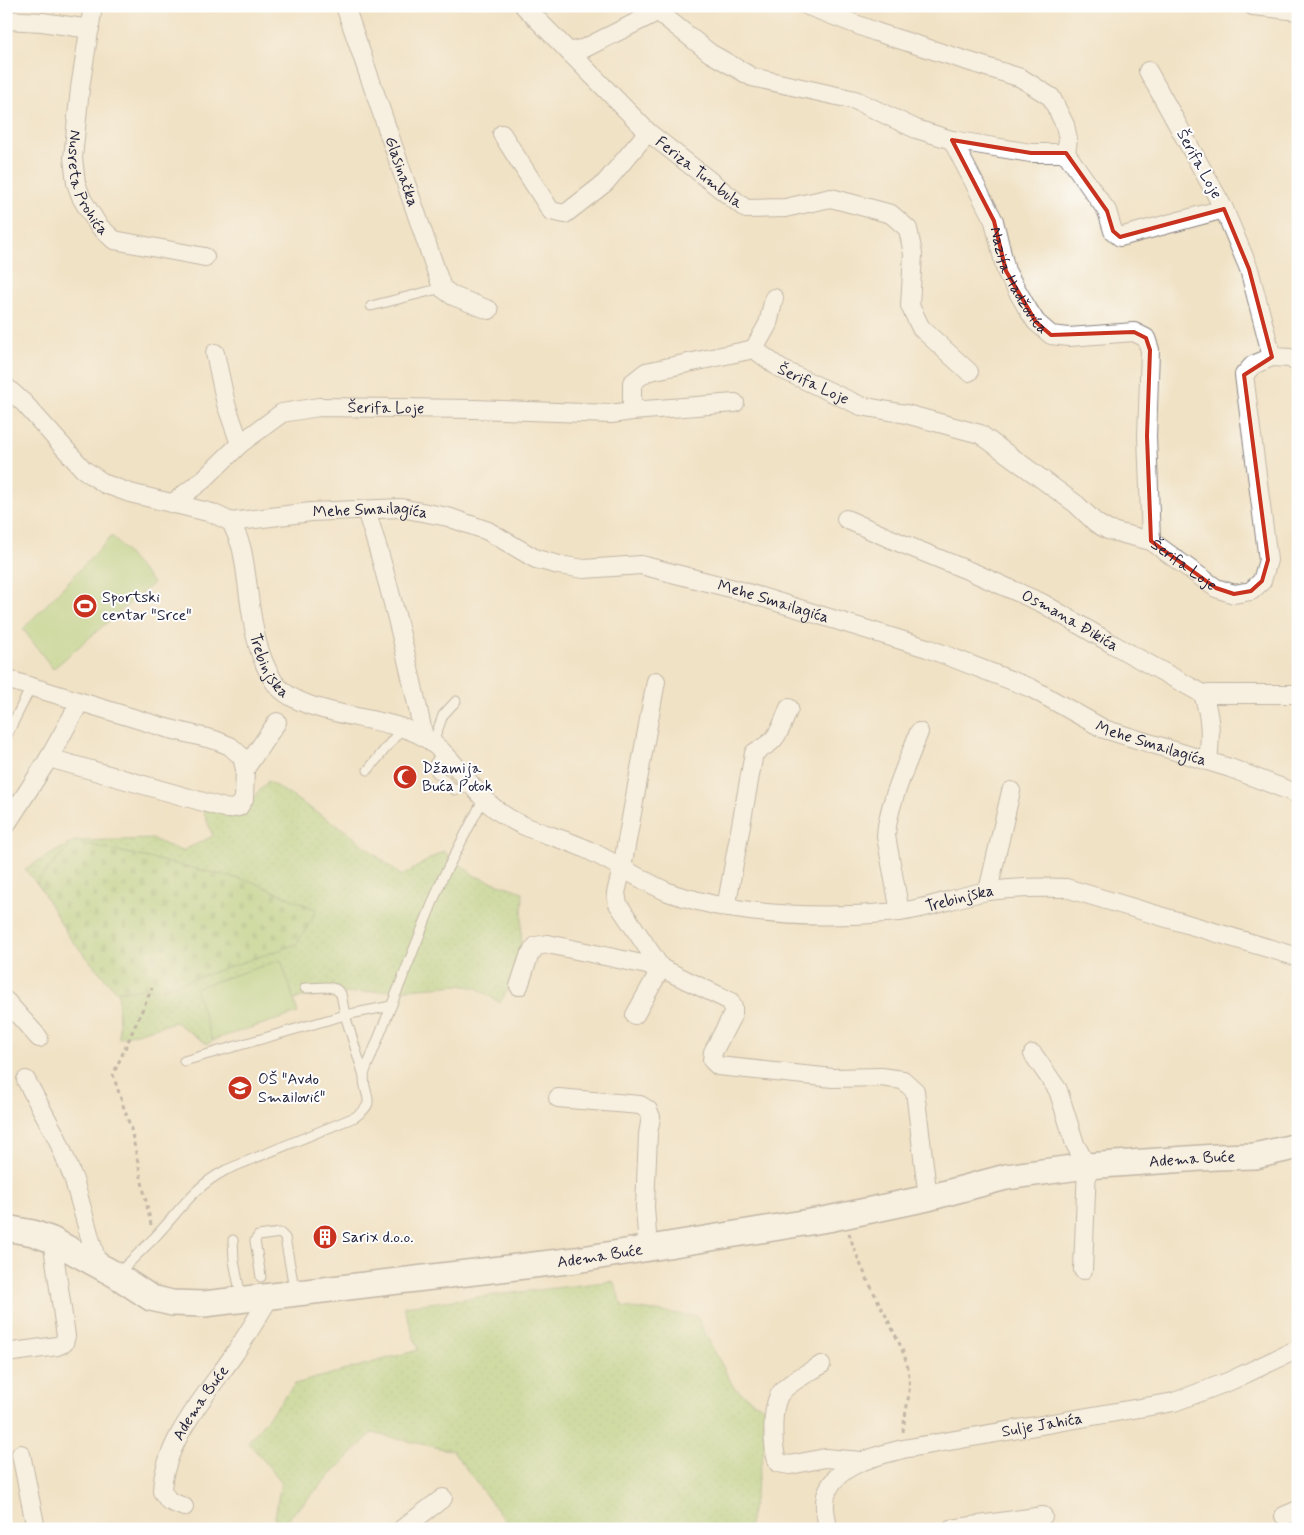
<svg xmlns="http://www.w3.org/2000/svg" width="1304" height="1535" font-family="Mynerve,sans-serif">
<defs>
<pattern id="grass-dots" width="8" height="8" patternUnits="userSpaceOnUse" patternTransform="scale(1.25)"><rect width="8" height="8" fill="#a8d27d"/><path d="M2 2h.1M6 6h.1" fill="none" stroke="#90b46d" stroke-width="1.8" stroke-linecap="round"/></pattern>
<pattern id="cemetery-stones" width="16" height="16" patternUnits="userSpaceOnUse" patternTransform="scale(1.25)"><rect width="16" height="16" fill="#a8d27d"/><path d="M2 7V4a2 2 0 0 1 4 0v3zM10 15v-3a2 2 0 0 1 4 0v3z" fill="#90b46d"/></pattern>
</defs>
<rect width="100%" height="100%" fill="#fff"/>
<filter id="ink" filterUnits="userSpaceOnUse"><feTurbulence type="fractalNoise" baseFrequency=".02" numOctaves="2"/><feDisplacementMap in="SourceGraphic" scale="10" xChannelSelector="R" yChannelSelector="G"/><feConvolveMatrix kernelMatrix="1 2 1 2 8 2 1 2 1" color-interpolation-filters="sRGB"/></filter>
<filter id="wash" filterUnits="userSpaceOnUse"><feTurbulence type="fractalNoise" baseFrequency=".0096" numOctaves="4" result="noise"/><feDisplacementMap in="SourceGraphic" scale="20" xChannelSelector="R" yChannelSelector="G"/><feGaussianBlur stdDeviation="1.12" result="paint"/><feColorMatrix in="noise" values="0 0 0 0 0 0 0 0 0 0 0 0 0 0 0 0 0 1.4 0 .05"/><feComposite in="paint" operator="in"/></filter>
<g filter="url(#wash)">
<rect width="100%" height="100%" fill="#f0e2c5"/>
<g fill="url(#grass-dots)" stroke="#657a5c">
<path d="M268,781L346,831L402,876L443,851L475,876L523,892L520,969L500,1003L477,988L459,985L301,997L207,1044L175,1022L119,1038L118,984L25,869L74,841L152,839L182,851L213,836L199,800L241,811Z"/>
<path d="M613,1281L623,1307L696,1316L734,1388L771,1413L749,1525L741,1529H555L552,1525L543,1529H511L453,1451L372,1433L278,1529H273L281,1481L248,1442L295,1384L418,1350L404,1306Z"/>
</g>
<path fill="url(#cemetery-stones)" stroke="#657a5c" d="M74,841L253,882L317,910L297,944L166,988L116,991L69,937L37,882Z"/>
<g fill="#a8d27d" stroke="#657a5c">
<path d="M112,536L153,583L53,669L23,629Z"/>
<path d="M281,960L298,1013L212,1040L195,988Z"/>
</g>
</g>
<g filter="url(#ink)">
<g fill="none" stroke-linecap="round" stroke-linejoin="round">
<defs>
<g id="lane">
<path d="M371,306L442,288"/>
<path d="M6,737L31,687"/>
<path d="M433,743L443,715L456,701"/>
<path d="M443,751L434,764L436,772L455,790L463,788L471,783"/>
<path d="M368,770L403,727"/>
<path d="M305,988L328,987L336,989L341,994L345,1015L364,1076"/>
<path d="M184,1061L345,1015L391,1006"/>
<path d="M233,1240L234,1261L241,1297"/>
<path d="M118,1273C130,1262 142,1250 154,1238C179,1212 193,1187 226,1170L355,1117C378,1101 364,1099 364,1077C364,1070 370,1061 372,1054L442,879L484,798"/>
<path d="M261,1277L255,1241L258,1236L280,1233L285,1238L295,1293"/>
</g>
<g id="street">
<path id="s1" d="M93,6L80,88L73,158L76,183L82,199L98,225L114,240L205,257"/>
<path id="s2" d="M345,6L442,288L453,296L489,310"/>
<path id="s3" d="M524,6L648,132L746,209L785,208L831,198L891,214L908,229L913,254L910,306L921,328L969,372"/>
<path d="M651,6L710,53L752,77L855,100L916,129L952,140L1031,153H1066"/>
<path d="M808,6L876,32L1021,78L1051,97L1065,125L1068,139L1066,153L1107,211L1113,231L1120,237L1224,209"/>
<path d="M1253,6L1298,11"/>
<path d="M6,20L42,22L90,29"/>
<path d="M569,52L585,48L657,12"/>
<path d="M502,134L551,211L565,214L605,183L648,132"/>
<path id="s4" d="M952,140L994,221L1006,271L1027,308L1036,322L1051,335L1069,337L1134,332L1146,338L1150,350L1147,436L1151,541"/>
<path d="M754,349L768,324L774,298"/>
<path d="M215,353L226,404L240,444"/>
<path d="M1272,357L1290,358L1298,363"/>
<path id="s5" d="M6,387L24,403L83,469L105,484L130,493L212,513L231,522C235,531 240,541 242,550C251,593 249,642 273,680C296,718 386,714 424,737C455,756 471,793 501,813C526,831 558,836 586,849C614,862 640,880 668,892C678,896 688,898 698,901C762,918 832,918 898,912C928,909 958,896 988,891C1014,888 1040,887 1066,888L1298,957"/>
<path d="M632,411L735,403"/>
<path id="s6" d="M173,503L203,480L240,444L282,413L319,407L473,409L611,414L632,411V383L646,372L754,349L781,369L861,406L906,414L980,434L1076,504L1096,523L1108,530L1151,541L1216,588L1234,594L1251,591L1262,581L1268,560L1244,375L1253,365L1272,357L1249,269L1224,209L1148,71"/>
<path d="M366,510C390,584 408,660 424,737"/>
<path id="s7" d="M846,519L898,542L972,572L1042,603L1114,645L1203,694H1298"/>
<path id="s8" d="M231,522L311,512L401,508L448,517L488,531L536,559L559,565L584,569L641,565L738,590L927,648L1031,688L1104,729L1230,768L1298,794"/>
<path d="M6,679L166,728L215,740L230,746L242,757L245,769L244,799L239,807L228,809L49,758"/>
<path d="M656,681L622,868L616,893L618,904L661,968"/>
<path d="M1203,694C1211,719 1211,735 1208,761"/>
<path d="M245,769L277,722"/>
<path d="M6,825L49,758L80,702"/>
<path d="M988,891L1011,791"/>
<path d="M726,908L754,753C759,749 763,748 768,744C779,737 784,720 789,708"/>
<path d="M900,912L886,836C887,806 908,762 919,732"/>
<path d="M519,986L529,956L536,946L548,944L661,968L730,1001L733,1007V1014L713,1052L712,1060L718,1066L833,1078L881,1077L903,1080L915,1091L928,1198"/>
<path d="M6,1001L39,1038"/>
<path d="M635,1015L661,968"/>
<path d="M1033,1054L1058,1090L1075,1144L1087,1166L1083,1270"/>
<path d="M26,1080L57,1138L74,1180L98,1266"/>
<path d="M558,1098L640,1105L648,1110L651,1117L648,1134L645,1207L648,1248"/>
<path d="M6,1353L57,1346L64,1343L66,1336L52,1240"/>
<path d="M821,1365C810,1372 787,1383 780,1394C771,1408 772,1448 778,1463L790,1465L825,1458L862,1461"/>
<path d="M21,1454L36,1529"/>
<path id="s9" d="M184,1507L169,1501L162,1491C164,1442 206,1395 233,1356C246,1337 258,1316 270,1297"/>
<path d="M1284,1516L1298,1510"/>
<path d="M402,1529L443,1498"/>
<path id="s10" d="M828,1529C827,1520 824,1510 825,1502C828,1466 876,1456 903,1449L1174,1402L1230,1381L1298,1349"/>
<path d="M951,1529L1043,1516"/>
</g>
<g id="secondary">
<path id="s11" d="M6,1228L33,1233L52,1240L116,1275L151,1298L172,1303L204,1304L576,1260L828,1219L928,1198L1006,1177L1087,1166L1216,1157L1255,1156L1298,1146"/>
</g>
</defs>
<use href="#lane" stroke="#898280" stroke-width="11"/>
<use href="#street" stroke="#898280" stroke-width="20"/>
<use href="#secondary" stroke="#898280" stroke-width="28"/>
<g stroke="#898280" stroke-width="3" stroke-dasharray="4 4" stroke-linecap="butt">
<path d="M151,1225L131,1129L113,1075L152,988"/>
<path d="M849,1233C858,1263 873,1291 887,1318C896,1337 907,1355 909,1376C911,1397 904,1413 903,1434"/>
</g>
<use href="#lane" stroke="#fff" stroke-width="9"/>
<use href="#street" stroke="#fff" stroke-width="18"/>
<use href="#secondary" stroke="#fff" stroke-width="25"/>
</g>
</g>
<path d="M0 0H1304V1535H0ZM952,140L1031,153H1066L1107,211L1113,231L1120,237L1224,209L1249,269L1272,357L1244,375L1268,560L1262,581L1251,591L1234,594L1216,588L1151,541L1147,436L1150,350L1146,338L1134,332L1051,335L1036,322L1006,271L994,221Z" fill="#f0e2c5" fill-opacity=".55" fill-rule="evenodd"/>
<path fill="none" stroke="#c8321e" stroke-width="4" stroke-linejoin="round" d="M952,140L1031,153H1066L1107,211L1113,231L1120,237L1224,209L1249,269L1272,357L1244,375L1268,560L1262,581L1251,591L1234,594L1216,588L1151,541L1147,436L1150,350L1146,338L1134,332L1051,335L1036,322L1006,271L994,221Z"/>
<defs>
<symbol id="stadium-disc" viewBox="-11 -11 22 22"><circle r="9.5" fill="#c8321e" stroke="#fff"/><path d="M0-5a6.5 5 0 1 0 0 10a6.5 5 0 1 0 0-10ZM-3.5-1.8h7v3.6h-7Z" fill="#fff"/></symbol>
<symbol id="mosque-disc" viewBox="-11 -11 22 22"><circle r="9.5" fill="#c8321e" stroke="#fff"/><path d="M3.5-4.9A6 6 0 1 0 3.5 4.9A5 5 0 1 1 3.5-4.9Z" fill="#fff"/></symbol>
<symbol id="school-disc" viewBox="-11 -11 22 22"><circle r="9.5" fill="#c8321e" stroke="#fff"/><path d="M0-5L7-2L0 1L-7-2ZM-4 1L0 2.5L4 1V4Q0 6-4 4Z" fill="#fff"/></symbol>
<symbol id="building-disc" viewBox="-11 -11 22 22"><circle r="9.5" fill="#c8321e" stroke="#fff"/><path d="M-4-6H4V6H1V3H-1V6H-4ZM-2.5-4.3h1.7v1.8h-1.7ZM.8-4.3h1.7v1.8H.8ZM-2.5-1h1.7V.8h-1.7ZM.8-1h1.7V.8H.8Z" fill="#fff"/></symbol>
</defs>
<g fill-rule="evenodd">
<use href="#stadium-disc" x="71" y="592" width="28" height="28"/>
<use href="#mosque-disc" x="391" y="763" width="28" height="28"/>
<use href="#school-disc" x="226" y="1074" width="28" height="28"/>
<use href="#building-disc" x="311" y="1223" width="28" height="28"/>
</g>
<g text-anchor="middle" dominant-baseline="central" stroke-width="4" stroke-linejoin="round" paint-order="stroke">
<g font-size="16" fill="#22223b" stroke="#fff">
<text transform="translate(1199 164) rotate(61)">Šerifa Loje</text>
<text stroke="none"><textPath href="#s2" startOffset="175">Glasinačka</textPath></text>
<text stroke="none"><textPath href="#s3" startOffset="242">Feriza Tumbula</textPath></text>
<text stroke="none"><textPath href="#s1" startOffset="181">Nusreta Prohića</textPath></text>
<text stroke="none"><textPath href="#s4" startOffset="156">Nazifa Hadžovića</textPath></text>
<text stroke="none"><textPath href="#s6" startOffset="718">Šerifa Loje</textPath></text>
<text stroke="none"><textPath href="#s6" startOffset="246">Šerifa Loje</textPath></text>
<text stroke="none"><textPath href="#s8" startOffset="140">Mehe Smailagića</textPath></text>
<text stroke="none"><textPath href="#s6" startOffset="1138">Šerifa Loje</textPath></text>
<text stroke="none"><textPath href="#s8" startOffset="560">Mehe Smailagića</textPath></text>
<text stroke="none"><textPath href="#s7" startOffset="246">Osmana Đikića</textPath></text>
<text stroke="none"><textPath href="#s5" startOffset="421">Trebinjska</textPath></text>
<text stroke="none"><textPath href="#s8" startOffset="965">Mehe Smailagića</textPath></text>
<text stroke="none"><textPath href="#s5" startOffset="1190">Trebinjska</textPath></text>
<text stroke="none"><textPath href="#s11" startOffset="1216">Adema Buće</textPath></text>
<text stroke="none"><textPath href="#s11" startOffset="615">Adema Buće</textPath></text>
<text stroke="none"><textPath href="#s9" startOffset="126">Adema Buće</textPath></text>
<text stroke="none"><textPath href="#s10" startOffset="269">Sulje Jahića</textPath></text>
</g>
<g font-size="16" fill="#22223b" stroke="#fff" text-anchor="start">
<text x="102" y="597">Sportski<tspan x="102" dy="18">centar "Srce"</tspan></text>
<text x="422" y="768">Džamija<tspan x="422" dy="18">Buća Potok</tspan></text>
<text x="258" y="1079">OŠ "Avdo<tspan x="258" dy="18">Smailović"</tspan></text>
<text x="342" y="1237">Sarix d.o.o.</text>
</g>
</g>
<rect width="1304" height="1535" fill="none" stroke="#fff" stroke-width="25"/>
</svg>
